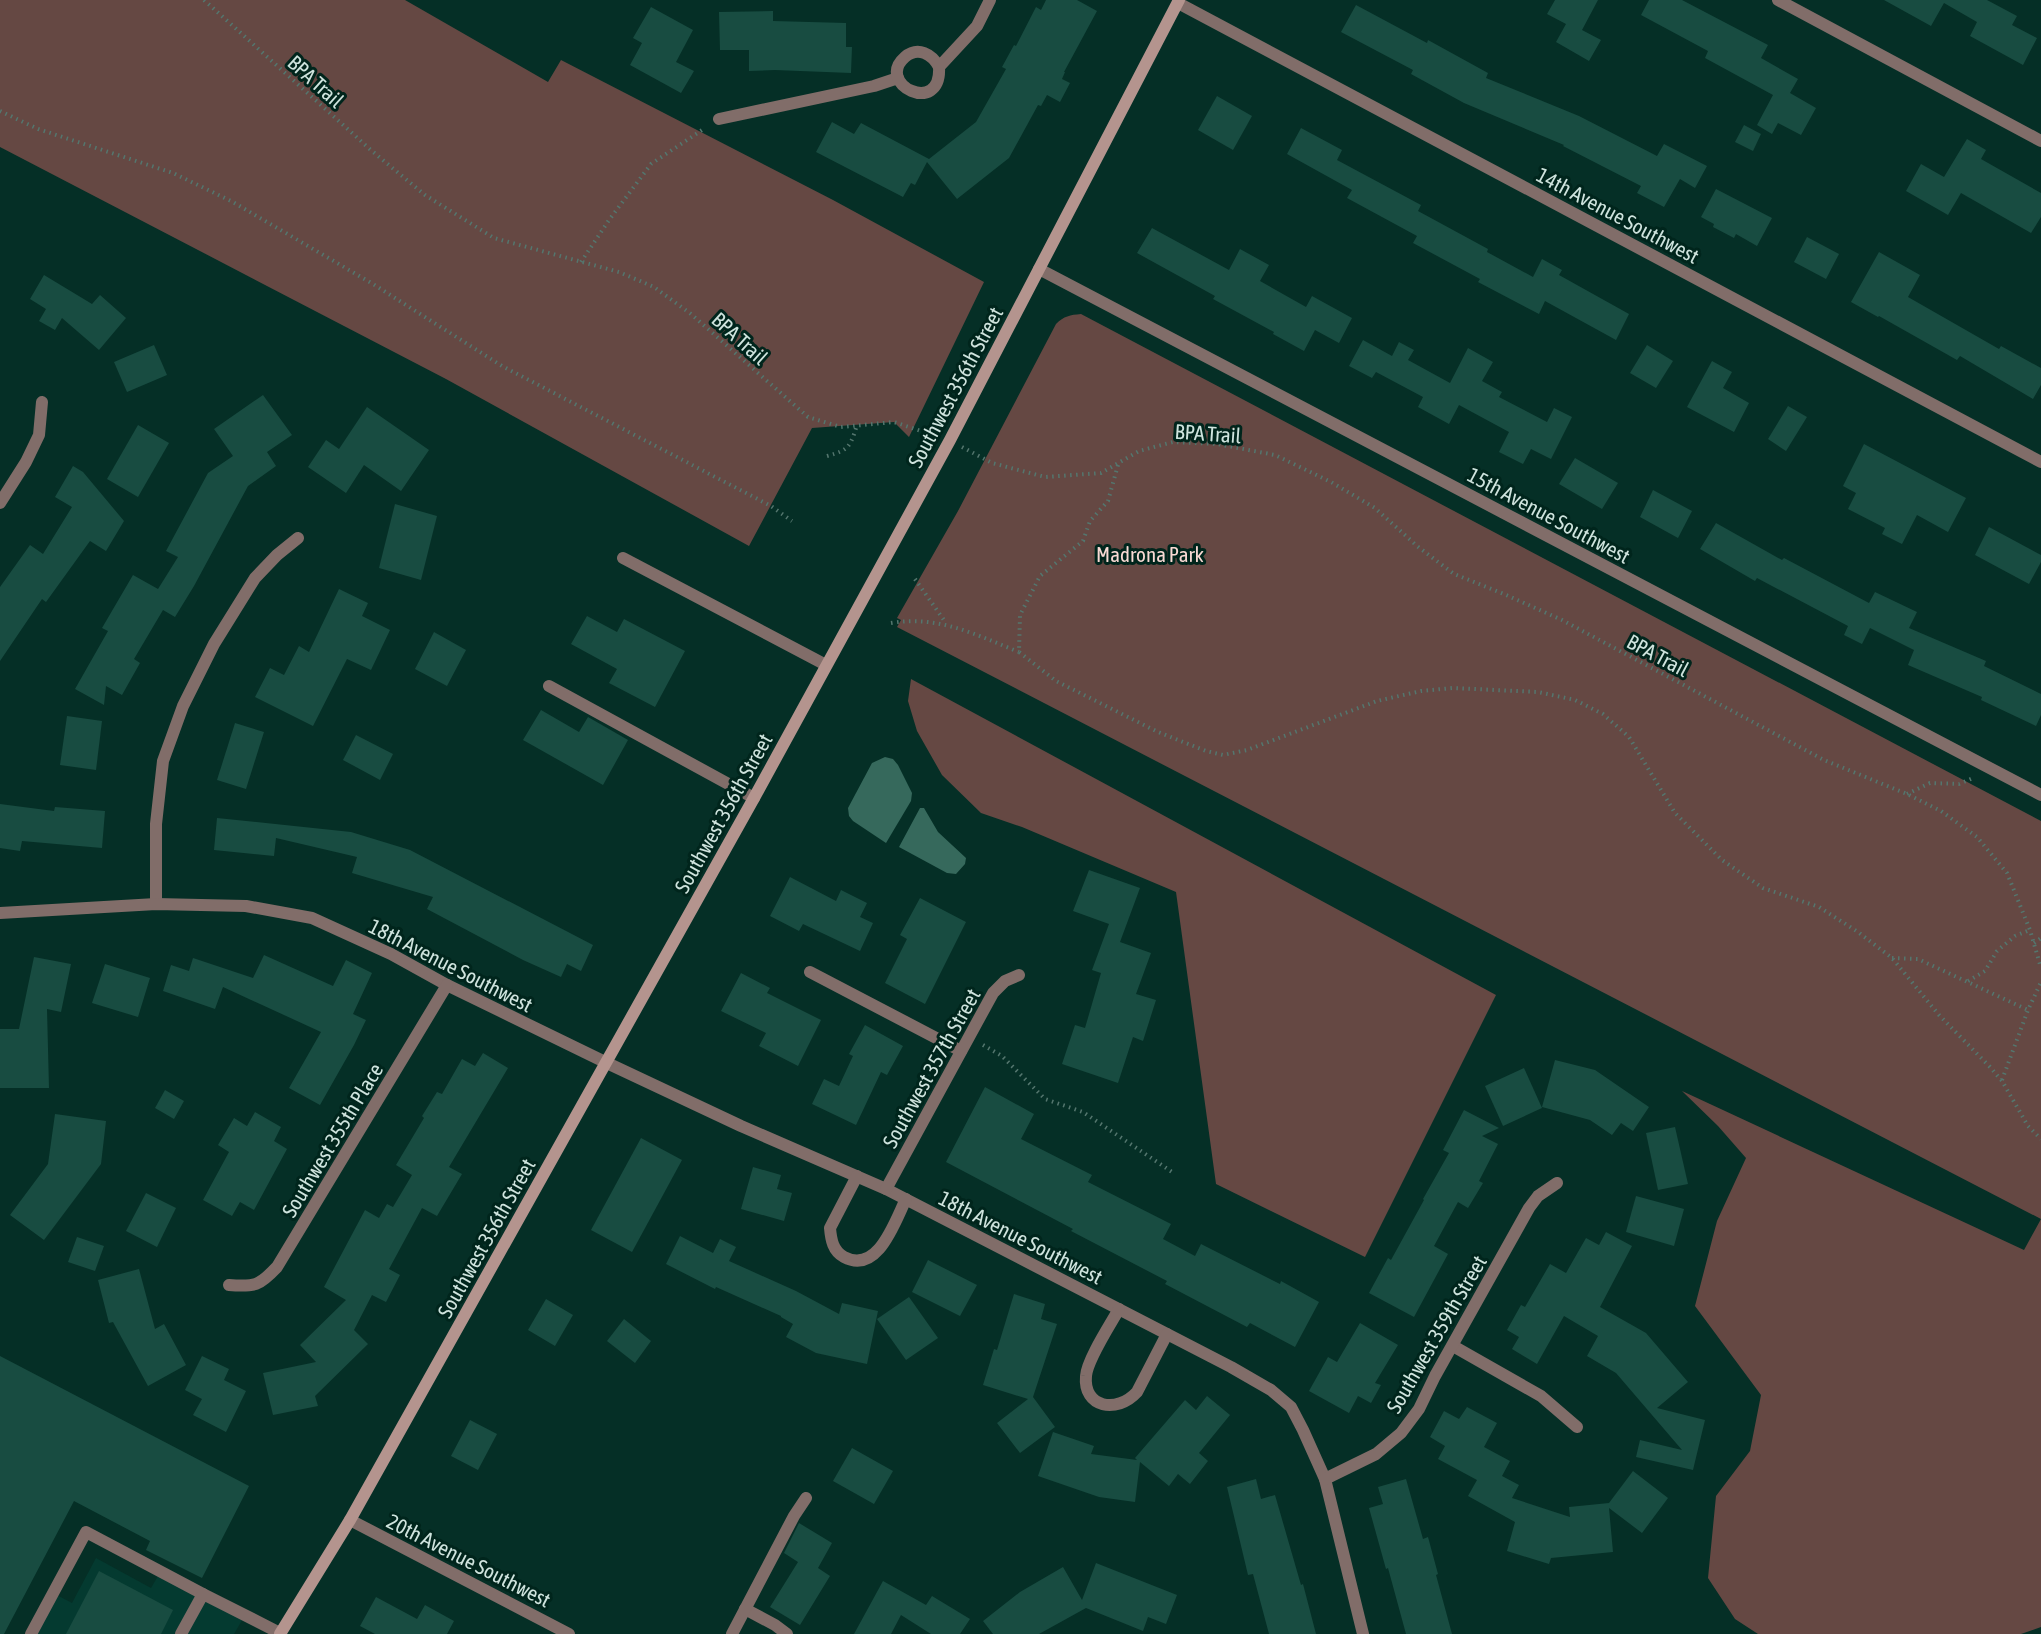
<svg xmlns="http://www.w3.org/2000/svg" width="2041" height="1634" font-family="'Asap Condensed',sans-serif">
<rect width="100%" height="100%" fill="#052f26"/>
<path fill="#043a30" d="M96,1558L151,1588L161,1571L245,1615L234,1634H31L53,1593L72,1603Z"/>
<g fill="#654843">
<path d="M0,0H405L548,82L561,60L833,200L984,282L909,437L894,422L812,428L749,546L446,379L0,147Z"/>
<path d="M1081,314L2041,821V1627L2021,1634H1758L1735,1619L1708,1578L1716,1496L1750,1451L1761,1395L1695,1306L1717,1221L1746,1158L1718,1126L1682,1091L2024,1250L2041,1219L897,627L901,620L897,618L958,511L1056,324C1064,316 1070,315 1081,314Z"/>
<path d="M911,679L1496,995L1365,1257L1216,1184L1176,892L1022,827L981,813L942,775L917,731L908,701Z"/>
</g>
<g fill="#36695c">
<path d="M885,757L893,759L898,765L912,793L911,801L886,843L853,821L849,816L848,808L872,763Z"/>
<path d="M920,808H924L938,832L966,858L965,864L956,874L947,873L899,847Z"/>
</g>
<g fill="#184c41">
<path d="M1046,0H1077L1097,11L1064,72H1065L1062,79L1070,83L1060,102L1047,95L1041,106L1038,105L1009,158L957,199L927,162L915,185L911,183L903,197L816,152L832,122L854,134L861,123L929,159L976,122L1006,69L1002,67L1014,45L1016,46L1036,7L1041,10Z"/>
<path d="M1555,0H1598L1582,30L1601,40L1589,61L1556,42L1566,24L1547,14Z"/>
<path d="M1649,0H1682L1768,45L1761,58L1798,79L1790,93L1816,108L1801,135L1778,123L1772,134L1757,125L1773,95L1705,58L1708,51L1641,15Z"/>
<path d="M1884,0H1987L2017,16L2012,25L2037,38L2023,65L1970,36L1977,22L1944,3L1931,26Z"/>
<path d="M1356,5L1427,43L1428,40L1488,73L1486,78L1579,116L1657,156L1664,144L1707,166L1695,188L1680,179L1664,207L1637,193L1641,186L1563,146L1564,145L1464,103L1411,74L1413,70L1341,32Z"/>
<path d="M651,7L693,30L676,62L694,71L681,93L630,65L642,43L633,38Z"/>
<path d="M773,11V21L846,23V47H852L851,73L775,70L749,71V50H720L719,12Z"/>
<path d="M1217,96L1252,116L1233,150L1198,130Z"/>
<path d="M1744,125L1761,134L1753,151L1735,142Z"/>
<path d="M1301,128L1342,150L1337,160L1421,205L1418,211L1488,249L1487,252L1533,277L1542,259L1562,270L1559,275L1629,314L1616,340L1545,301L1539,314L1478,282L1480,279L1413,243L1417,236L1347,198L1352,190L1287,154Z"/>
<path d="M1967,139L1986,150L1981,159L2041,193V217L2031,233L1961,193L1948,215L1906,191L1921,164L1944,177Z"/>
<path d="M1716,189L1772,218L1757,246L1736,234L1734,238L1713,227L1714,224L1701,217Z"/>
<path d="M1152,228L1229,270L1240,249L1269,265L1260,281L1306,307L1312,296L1352,318L1339,343L1315,330L1304,351L1273,334L1274,332L1213,299L1215,296L1137,253Z"/>
<path d="M1807,237L1839,254L1826,279L1794,262Z"/>
<path d="M1879,252L1920,275L1908,297L1999,349L2001,346L2041,368V385L2033,399L1960,356L1957,360L1879,316L1878,317L1851,302Z"/>
<path d="M44,275L92,304L100,295L126,318L99,350L62,318L55,330L39,321L46,309L30,299Z"/>
<path d="M1363,340L1392,356L1399,342L1414,350L1408,360L1450,383L1468,348L1493,362L1482,381L1502,392L1499,397L1547,422L1554,408L1572,417L1551,459L1531,449L1523,464L1499,452L1509,432L1459,405L1449,424L1418,407L1423,397L1376,372L1372,378L1349,366Z"/>
<path d="M154,345L167,375L127,392L114,362Z"/>
<path d="M1647,345L1673,361L1656,388L1630,373Z"/>
<path d="M1712,361L1732,372L1723,388L1749,403L1734,432L1687,407Z"/>
<path d="M263,395L292,435L267,452L276,466L248,486L194,586L175,617L163,610L134,659L140,663L122,695L106,686L104,705L75,689L108,631L102,628L133,575L158,589L178,557L166,551L208,473L233,456L214,429Z"/>
<path d="M1788,406L1807,417L1786,451L1768,439Z"/>
<path d="M367,407L429,450L401,491L364,465L346,493L308,467L326,440L339,449Z"/>
<path d="M138,425L169,443L138,497L107,479Z"/>
<path d="M1864,444L1966,498L1948,532L1917,515L1902,544L1882,534L1885,528L1848,509L1856,493L1843,486Z"/>
<path d="M1575,458L1618,483L1602,509L1559,484Z"/>
<path d="M73,466L83,472L124,521L106,551L90,541L46,602L42,599L0,661V587L30,545L43,554L72,507L55,497Z"/>
<path d="M1653,490L1692,511L1678,538L1640,517Z"/>
<path d="M395,504L437,516L421,580L379,568Z"/>
<path d="M1716,523L1782,560L1784,558L1869,603L1875,592L1917,612L1909,628L1986,661L1984,666L2041,694V715L2036,726L1981,700L1982,697L1908,665L1914,650L1870,628L1862,644L1844,635L1848,626L1757,578L1755,581L1700,549Z"/>
<path d="M1989,527L2041,555V562L2029,584L1975,555Z"/>
<path d="M339,589L368,603L362,616L390,630L371,670L347,659L313,726L255,697L270,668L284,675L299,646L309,652Z"/>
<path d="M587,616L617,632L624,619L685,651L655,707L609,683L617,669L571,644Z"/>
<path d="M434,632L466,650L447,686L415,669Z"/>
<path d="M541,710L579,732L588,717L628,740L603,785L523,740Z"/>
<path d="M67,716L102,721L96,770L60,765Z"/>
<path d="M235,723L264,732L246,789L217,780Z"/>
<path d="M356,735L393,754L380,780L343,760Z"/>
<path d="M0,804L54,811L55,807L105,811L102,848L22,841L20,851L0,848Z"/>
<path d="M217,818L351,832L410,850L593,945L581,971L567,964L561,977L523,960L427,909L433,897L352,873L357,857L276,838L274,856L214,850Z"/>
<path d="M1089,870L1140,888L1120,942L1151,953L1136,994L1156,1000L1143,1041L1133,1037L1118,1083L1062,1064L1075,1025L1085,1028L1101,973L1092,970L1109,924L1073,911Z"/>
<path d="M790,877L836,901L841,890L867,903L860,917L873,923L860,951L803,924L799,931L770,916Z"/>
<path d="M920,898L966,922L925,1004L885,983L907,939L900,935Z"/>
<path d="M264,955L333,986L346,960L372,973L353,1014L366,1020L354,1045L320,1105L289,1088L321,1032L223,987L215,1009L163,991L171,965L189,971L193,958L253,978Z"/>
<path d="M34,957L71,964L61,1012L47,1009L49,1088H0V1029H19Z"/>
<path d="M105,964L150,978L138,1017L92,1003Z"/>
<path d="M741,973L770,988L767,993L821,1020L798,1066L759,1046L766,1033L721,1011Z"/>
<path d="M865,1025L903,1046L887,1075L881,1072L856,1125L812,1104L824,1079L839,1086L853,1056L849,1054Z"/>
<path d="M483,1053L508,1068L449,1167L462,1174L437,1216L422,1208L389,1269L400,1275L386,1302L372,1295L354,1330L368,1344L315,1396L318,1406L273,1415L263,1373L316,1362L300,1345L346,1300L324,1287L365,1210L379,1218L387,1204L393,1207L412,1175L396,1165L424,1118L422,1116L437,1092L442,1094L462,1059L475,1066Z"/>
<path d="M1555,1060L1595,1070L1649,1107L1633,1131L1621,1123L1612,1135L1590,1120L1542,1107Z"/>
<path d="M1524,1068L1542,1108L1503,1126L1485,1086Z"/>
<path d="M985,1087L1034,1114L1021,1139L1092,1175L1088,1182L1171,1224L1163,1239L1195,1256L1201,1244L1280,1284L1281,1281L1319,1302L1295,1347L1250,1323L1247,1327L1165,1284L1167,1281L1071,1231L1073,1229L946,1162Z"/>
<path d="M165,1090L184,1101L174,1119L155,1108Z"/>
<path d="M1464,1110L1499,1128L1482,1136L1498,1144L1479,1181L1483,1183L1468,1208L1458,1202L1434,1246L1448,1254L1414,1317L1369,1293L1388,1258L1391,1260L1424,1200L1423,1199L1449,1153L1443,1150Z"/>
<path d="M255,1112L281,1127L274,1141L287,1149L254,1210L240,1202L232,1216L203,1200L229,1152L218,1145L234,1118L247,1126Z"/>
<path d="M55,1114L106,1121L101,1164L44,1240L10,1215L48,1164Z"/>
<path d="M1675,1127L1688,1184L1658,1190L1646,1133Z"/>
<path d="M641,1138L682,1160L632,1252L591,1230Z"/>
<path d="M753,1167L781,1175L777,1189L792,1193L784,1221L741,1209Z"/>
<path d="M146,1193L176,1208L157,1247L126,1231Z"/>
<path d="M1636,1196L1684,1209L1674,1246L1626,1232Z"/>
<path d="M1606,1232L1632,1246L1600,1307L1646,1333L1688,1382L1657,1408L1705,1420L1693,1470L1636,1457L1640,1440L1682,1450L1616,1373L1587,1356L1598,1336L1564,1316L1537,1364L1512,1349L1519,1337L1507,1330L1521,1305L1525,1307L1550,1264L1566,1273L1586,1238L1599,1245Z"/>
<path d="M680,1236L713,1253L720,1239L736,1247L729,1261L796,1291L839,1314L842,1303L878,1311L867,1364L816,1353L786,1337L793,1324L781,1317V1316L716,1287L715,1289L666,1264Z"/>
<path d="M77,1237L104,1246L95,1271L68,1262Z"/>
<path d="M928,1260L977,1285L960,1316L912,1292Z"/>
<path d="M139,1269L155,1329L164,1324L186,1365L148,1386L113,1322L109,1323L98,1280Z"/>
<path d="M1014,1294L1045,1304L1041,1319L1057,1324L1033,1397L1055,1427L1020,1453L997,1423L1028,1399L983,1385L994,1349L997,1350Z"/>
<path d="M909,1297L938,1338L906,1360L877,1319Z"/>
<path d="M546,1299L573,1315L555,1346L528,1330Z"/>
<path d="M624,1319L651,1341L635,1363L607,1341Z"/>
<path d="M1360,1323L1398,1345L1375,1383L1381,1385L1371,1403L1358,1396L1349,1413L1309,1391L1328,1357L1337,1362Z"/>
<path d="M0,1356L249,1486L202,1578L146,1550L150,1541L74,1501L4,1634H0Z"/>
<path d="M202,1356L229,1369L224,1380L246,1391L226,1432L193,1415L202,1399L185,1390Z"/>
<path d="M1207,1396L1230,1415L1199,1453L1208,1461L1190,1484L1178,1474L1169,1486L1140,1462L1135,1502L1099,1497L1038,1476L1053,1432L1094,1446L1091,1454L1137,1460L1135,1458L1185,1400L1196,1410Z"/>
<path d="M1467,1407L1497,1423L1484,1447L1510,1461L1502,1476L1519,1485L1512,1498L1570,1517L1569,1507L1609,1503L1633,1471L1668,1498L1642,1533L1609,1508L1613,1552L1551,1558L1549,1564L1507,1551L1515,1522L1468,1496L1477,1480L1438,1459L1445,1446L1430,1437L1444,1411L1459,1419Z"/>
<path d="M470,1420L497,1434L478,1470L451,1456Z"/>
<path d="M852,1448L893,1471L874,1504L833,1481Z"/>
<path d="M1256,1479L1261,1499L1275,1495L1301,1585L1303,1584L1316,1634H1269L1253,1574L1248,1575L1227,1487Z"/>
<path d="M1406,1479L1423,1539L1428,1537L1438,1574L1436,1575L1452,1634H1406L1388,1568L1386,1569L1369,1508L1383,1504L1378,1487Z"/>
<path d="M799,1523L832,1543L818,1568L830,1576L800,1625L770,1607L798,1562L784,1553Z"/>
<path d="M1096,1563L1177,1595L1166,1624L1148,1617L1143,1631L1086,1608L1039,1634H993L983,1621L1020,1592L1063,1567L1082,1600Z"/>
<path d="M99,1571L173,1610L161,1634H66Z"/>
<path d="M883,1581L926,1605L932,1596L970,1619L960,1634H931L901,1615L891,1634H854Z"/>
<path d="M376,1597L417,1619L425,1605L454,1621L447,1634H375L360,1626Z"/>
</g>
<g fill="none" stroke-linecap="round" stroke-linejoin="round">
<g stroke="#54766e" stroke-width="4" stroke-dasharray="1.5 4.5" stroke-linecap="butt">
<path d="M204,0L372,151L425,195L494,238L619,272L654,287L691,314L808,417L841,427L894,422L936,436"/>
<path d="M0,111L38,129L173,173L231,201L373,284L502,366L771,506L792,521"/>
<path d="M581,262L609,220L651,164L705,128"/>
<path d="M962,447L992,463L1045,477L1101,473L1139,451L1173,442L1217,444L1275,455L1331,482L1375,508L1417,546L1454,574L1504,594L1562,620L1824,760L1907,794L1941,811L1977,837L2007,873L2030,930L2041,968"/>
<path d="M827,456C849,450 850,447 857,425"/>
<path d="M1118,465L1108,501L1090,521L1083,541L1040,576L1020,615L1019,652L1056,681L1158,732L1206,751L1223,755L1247,750L1377,701L1421,691L1453,688L1538,692L1575,700L1603,714L1629,737L1675,813L1722,860L1763,888L1819,907L1858,932L1892,958L1939,1015L1990,1067L2002,1081L2028,1126L2041,1139"/>
<path d="M915,579L946,623"/>
<path d="M891,623C939,615 976,635 1019,652"/>
<path d="M1907,794L1930,783L1959,784L1973,778"/>
<path d="M2034,943L2041,938"/>
<path d="M1892,958L1918,959L2028,1010"/>
<path d="M1968,981L1985,971L1997,951L2015,936L2030,930"/>
<path d="M983,1045L1002,1056L1045,1099L1083,1112L1175,1174"/>
<path d="M2002,1080L2028,1010L2041,982"/>
</g>
<g stroke="#816d69" stroke-width="12">
<path d="M719,119L874,86L898,78"/>
<path d="M623,558L826,665"/>
<path d="M549,686L754,798"/>
<path d="M810,972L961,1051"/>
<path d="M745,1609L775,1625L787,1634"/>
<path d="M31,1634L86,1532L203,1594"/>
<path d="M181,1634L203,1594L280,1633"/>
<path d="M732,1634L794,1516L806,1498"/>
</g>
<g stroke="#816d69" stroke-width="12">
<path d="M1778,0L2041,141"/>
<path d="M1178,3L2041,462"/>
<path d="M939,67C932,54 918,46 905,57C874,84 942,117 939,67L977,26L990,0"/>
<path d="M1039,269L2041,795"/>
<path d="M0,503L26,462L39,435L42,402"/>
<path d="M156,904V824L163,761L183,706L214,644L255,578L277,555L298,538"/>
<path d="M0,913L156,904L246,906L312,918L391,954L447,985L607,1063L741,1126L886,1189L1231,1367L1271,1390L1291,1407L1303,1430L1325,1479L1363,1634"/>
<path d="M857,1176L830,1228C831,1240 833,1251 844,1257C878,1275 895,1221 906,1199"/>
<path d="M886,1189L993,993L1005,981L1019,975"/>
<path d="M229,1285C255,1287 259,1286 277,1267L447,985"/>
<path d="M1119,1309C1110,1325 1087,1360 1086,1376C1083,1408 1117,1414 1137,1392L1167,1334"/>
<path d="M1453,1346L1541,1396L1577,1427"/>
<path d="M1325,1479L1376,1454L1401,1433L1419,1409L1435,1376L1529,1208L1538,1196L1557,1183"/>
<path d="M350,1520L569,1634"/>
</g>
<path stroke="#b4948e" stroke-width="12" d="M280,1634L350,1520L754,798L950,440L1179,0"/>
</g>
<g text-anchor="middle" dominant-baseline="central" stroke-width="6" stroke-linejoin="round" paint-order="stroke">
<g font-size="21" fill="#cfe4de" stroke="#00251c">
<text transform="translate(316 81) rotate(42)">BPA Trail</text>
<text transform="translate(1618 215) rotate(28)">14th Avenue Southwest</text>
<text transform="translate(740 338) rotate(42)">BPA Trail</text>
<text transform="translate(955 387) rotate(-62)">Southwest 356th Street</text>
<text transform="translate(1208 433) rotate(4)">BPA Trail</text>
<text transform="translate(1549 515) rotate(28)">15th Avenue Southwest</text>
<text transform="translate(1658 655) rotate(28)">BPA Trail</text>
<text transform="translate(723 813) rotate(-61)">Southwest 356th Street</text>
<text transform="translate(451 965) rotate(27)">18th Avenue Southwest</text>
<text transform="translate(931 1068) rotate(-61)">Southwest 357th Street</text>
<text transform="translate(332 1140) rotate(-59)">Southwest 355th Place</text>
<text transform="translate(1021 1237) rotate(27)">18th Avenue Southwest</text>
<text transform="translate(486 1238) rotate(-61)">Southwest 356th Street</text>
<text transform="translate(1436 1334) rotate(-60)">Southwest 359th Street</text>
<text transform="translate(469 1560) rotate(27)">20th Avenue Southwest</text>
</g>
<g font-size="21" fill="#f9dad4" stroke="#00251c">
<text x="1150" y="554">Madrona Park</text>
</g>
</g>
</svg>
